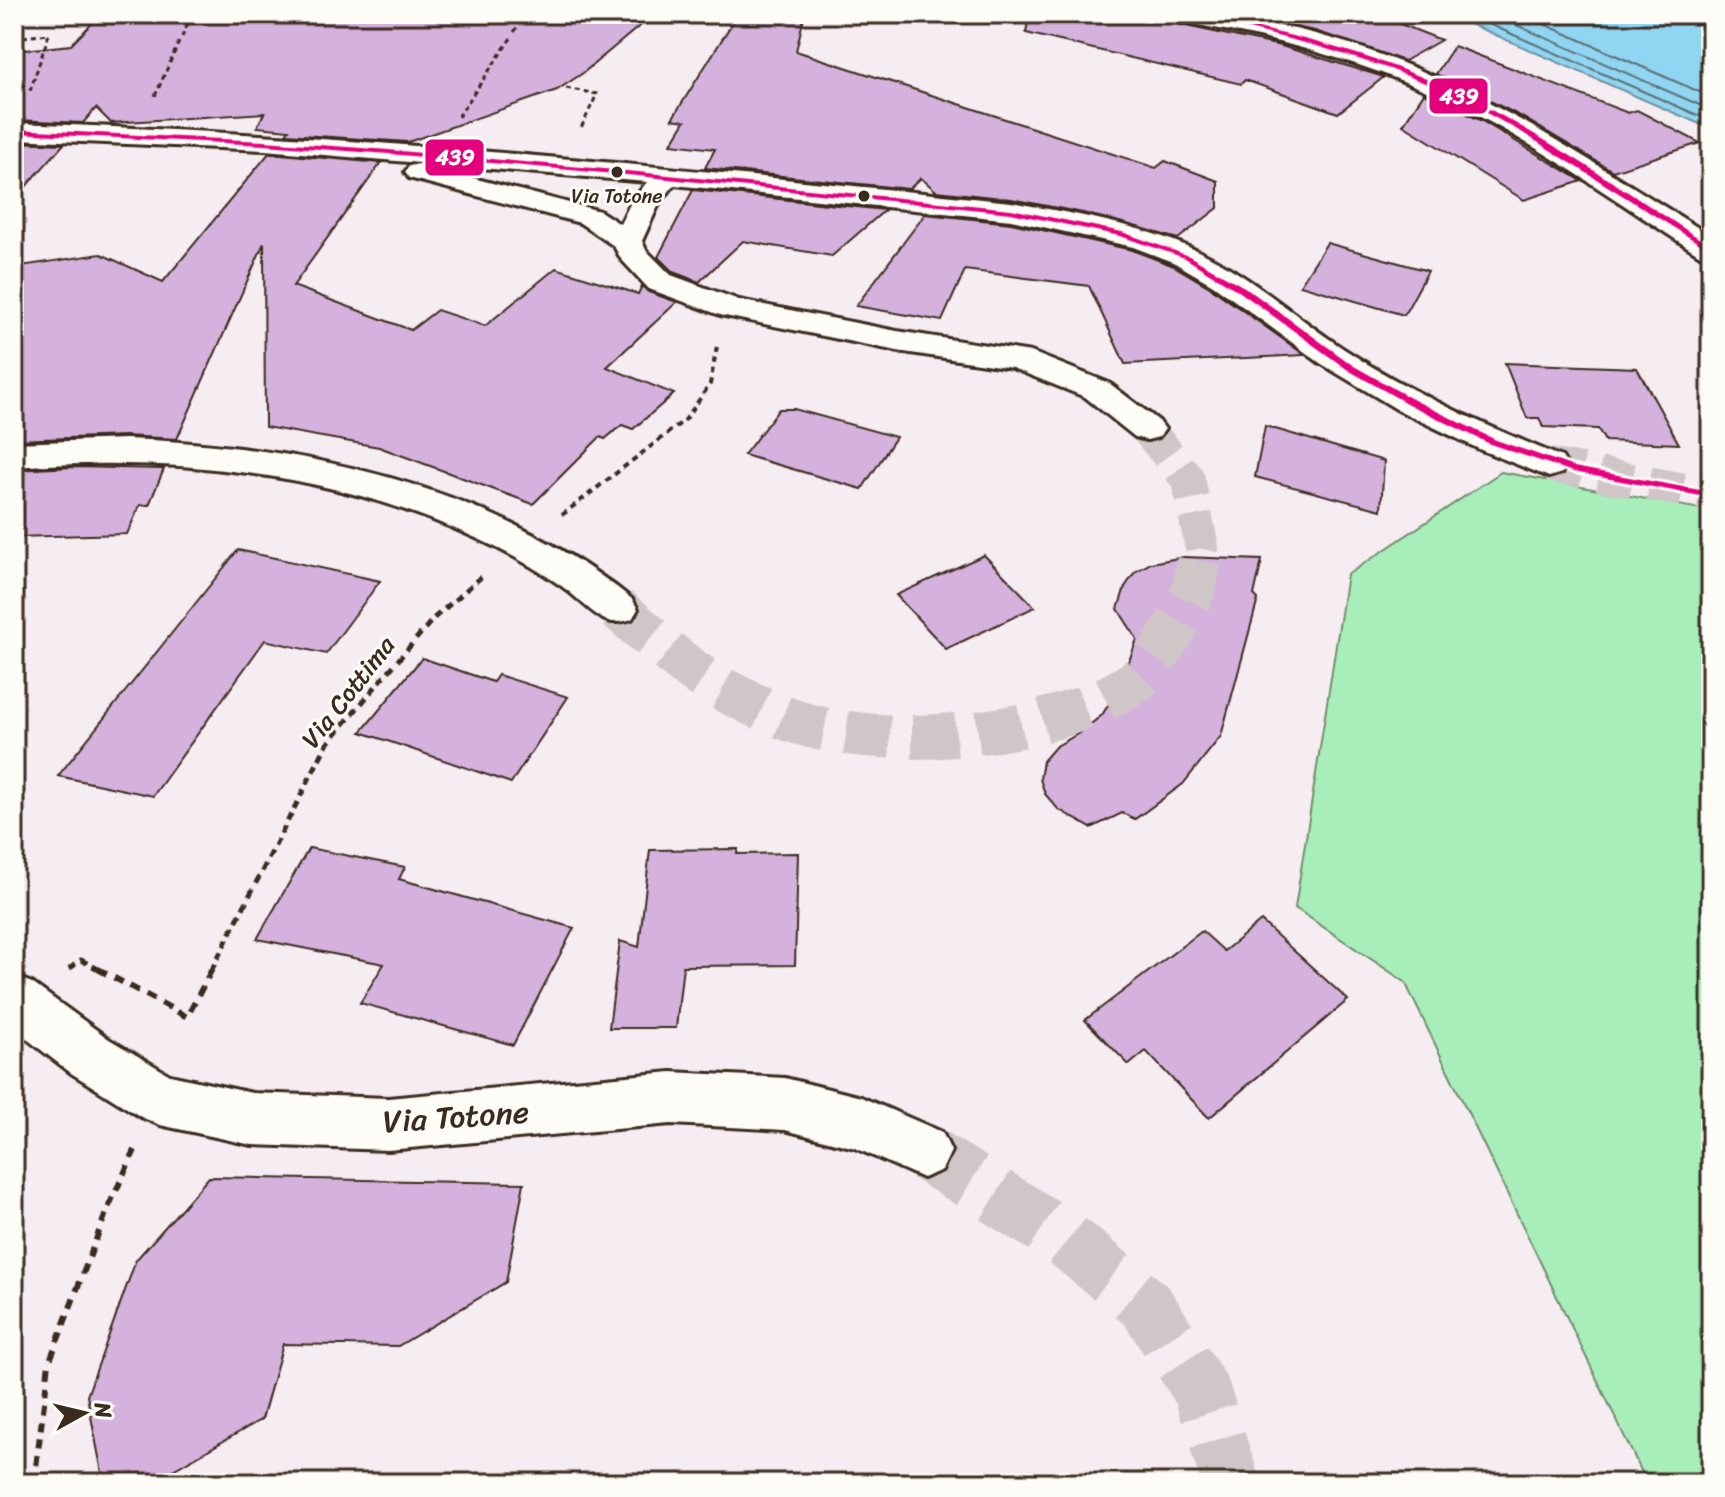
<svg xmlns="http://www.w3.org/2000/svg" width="1725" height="1497" font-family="Sriracha,sans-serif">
<rect width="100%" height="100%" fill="#f5edf2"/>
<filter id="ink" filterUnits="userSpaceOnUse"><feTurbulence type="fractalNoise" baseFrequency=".0125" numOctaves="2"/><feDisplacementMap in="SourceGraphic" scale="16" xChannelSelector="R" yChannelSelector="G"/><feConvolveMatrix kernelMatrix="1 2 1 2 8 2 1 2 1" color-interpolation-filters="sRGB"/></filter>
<g filter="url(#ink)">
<path fill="#a8eebb" stroke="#728c6c" stroke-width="2" d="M1501,472L1711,511V1483H1647L1405,982L1295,908L1347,575Z"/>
<path fill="#90d5f2" stroke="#6e919d" stroke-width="2" d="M1441,14H1711V129L1461,20Z"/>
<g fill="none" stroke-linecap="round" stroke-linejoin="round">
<g stroke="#5d6e73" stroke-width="2">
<path d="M1466,14L1711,121"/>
<path d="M1491,14L1711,110"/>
<path d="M1521,14L1711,97"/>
</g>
</g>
<g fill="#d5b2dd" stroke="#3b2a1e" stroke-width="2">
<path d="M101,14H654L583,73L557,90L408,142L286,134L289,130L257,127L264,113L111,123L96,108L83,123L14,120V51L71,45Z"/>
<path d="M738,14L804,17L796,51L1156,168L1165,161L1218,181V208L1178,239L1083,213L1011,199L936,191L921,178L909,189L705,168L715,149L671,144L685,121L672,119Z"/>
<path d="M1029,14H1161L1167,22L1281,46L1384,77L1338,113L1245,80L1241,84L1026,33Z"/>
<path d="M1209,14H1375L1441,40L1404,61L1315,31L1242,16Z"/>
<path d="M1454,46L1628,113L1637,110L1700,143L1613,171L1520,116L1436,74Z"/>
<path d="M1424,93L1482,121L1582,181L1524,200L1403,125Z"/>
<path d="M14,142L64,144L14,200Z"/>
<path d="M269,153L381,163L293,286L411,330L437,310L485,326L556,268L638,294L642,286L648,292L677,302L607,367L674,394L633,429L622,425L605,439L600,437L533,504L379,447L265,427L264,243L177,439L125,436L14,440V267L101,254L163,282Z"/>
<path d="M693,190L885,210L832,256L743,241L699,282L673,272L658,257Z"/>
<path d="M925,214L1011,223L1132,250L1174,266L1211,288L1305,355L1125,364L1089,286L965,270L942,321L856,306Z"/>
<path d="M1327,243L1428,271L1404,315L1300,285Z"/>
<path d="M1505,363L1637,368L1679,444L1605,441L1598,429L1543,427L1539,418H1527Z"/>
<path d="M779,409H794L896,437L862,489L744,455Z"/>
<path d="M1265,426L1384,461L1381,510L1255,477Z"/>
<path d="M74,467L164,469L149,505H140L127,534L14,537V470Z"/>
<path d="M238,550L380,581L326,654L265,640L153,796L58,776Z"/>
<path d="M984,555L1035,607L946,649L896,595Z"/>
<path d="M1184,557L1262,560L1254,595L1258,599L1221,736L1183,784L1135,819L1122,813L1091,828L1058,809L1045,794L1040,779L1043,761L1055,747L1081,732L1102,715L1120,686L1137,639L1118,609L1125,587L1135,572L1151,563Z"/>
<path d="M422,658L493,682L498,675L568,697L511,783L361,732Z"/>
<path d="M309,848L405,867L399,879L574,928L513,1045L360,1003L384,964L257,939Z"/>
<path d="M738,849L737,854L798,853L795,965L683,966L676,1028H609L620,941L639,947L650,850Z"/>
<path d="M1261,921L1348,1000L1209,1118L1146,1051L1129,1065L1085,1020L1202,931L1224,951Z"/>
<path d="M209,1177L524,1183L506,1282L398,1346L283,1344L262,1419L150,1483H104L87,1396L136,1260Z"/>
</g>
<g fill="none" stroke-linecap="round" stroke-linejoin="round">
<g stroke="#d0c6c8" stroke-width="34" stroke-dasharray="34 17" stroke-linecap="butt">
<path d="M1147,429L1188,479L1202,548L1199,563"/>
<path d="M1549,465L1711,495"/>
</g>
<path stroke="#d0c6c8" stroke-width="44" stroke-dasharray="44 22" stroke-linecap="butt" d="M618,609C643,630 667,652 693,671C718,689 752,704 780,716C870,754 1053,739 1134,682C1151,671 1183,616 1191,596C1196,585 1197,572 1199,561"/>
<path stroke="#d0c6c8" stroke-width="57" stroke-dasharray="57 28" stroke-linecap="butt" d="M923,1151L1064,1238L1147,1306L1202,1392L1231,1483"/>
<defs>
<g id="minor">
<path d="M1164,14C1375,14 1540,129 1711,236V258L1700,255C1618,203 1539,144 1451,102C1363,60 1271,37 1176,21L1168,19Z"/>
<path d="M14,123C348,134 679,168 1011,202C1074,214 1140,224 1198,251C1252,276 1295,317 1344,349C1412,394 1487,426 1562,457L1567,465L1562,473L1549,477L1481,450L1398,410L1320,363L1213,285L1175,263L1133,247L1011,220L674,185L658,206L642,241L646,250L671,275L739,300L897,331L1031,352L1109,383L1159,421L1165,429L1159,437L1147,440L1135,437L1085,397L1012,368L897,351L720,315L649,289L621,259L614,246L580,223L409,178L405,172L409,166L419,164L600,211L620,224L630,204L647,182L264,150L14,139Z"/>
<path d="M125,439C302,445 491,485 632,599L638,609L632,619C622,622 613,624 603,619C588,610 575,595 560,585C534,567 505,551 476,538C329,471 174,456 14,467V443Z"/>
<path d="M14,976L32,983L109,1039L170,1075L252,1093L388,1098L671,1072L785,1078L861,1097L942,1132L951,1151L942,1170L923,1178L855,1148L785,1130L671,1124L388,1150L252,1145L160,1125L141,1117L71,1073L14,1029Z"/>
</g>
</defs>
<use href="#minor" stroke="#3b2a1e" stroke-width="6"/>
<g stroke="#3b2a1e" stroke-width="3" stroke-dasharray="5 4" stroke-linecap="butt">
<path d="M514,32L527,14"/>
<path d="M182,37L192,14"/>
<path d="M14,38L49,34L30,91"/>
<path d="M566,88L597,94L581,128"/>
<path d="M155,96L179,42"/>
<path d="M458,117L511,38"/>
</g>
<path stroke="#3b2a1e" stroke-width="4" stroke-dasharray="6 5" stroke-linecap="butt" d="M562,515L686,419L710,384L717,346"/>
<g stroke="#3b2a1e" stroke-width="5" stroke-dasharray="8 6" stroke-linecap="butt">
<path d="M69,969L81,960L102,971"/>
<path d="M211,971L327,744L433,619L481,577"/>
</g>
<g stroke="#3b2a1e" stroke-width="6" stroke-dasharray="10 8" stroke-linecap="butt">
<path d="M98,969L187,1017L212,969"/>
<path d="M34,1483L49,1363L108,1208L135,1150"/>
</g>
<use href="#minor" fill="#fdfcf7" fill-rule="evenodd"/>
<defs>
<g id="bus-1">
<path d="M1173,14C1207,14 1242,24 1275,32C1340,47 1406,67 1466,97C1552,140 1630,194 1711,246V251L1523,133L1459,98L1425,83L1390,69L1320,47L1249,29Z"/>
<path d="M14,129L264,141L389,150L638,172L1011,209L1122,232L1189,256L1246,288L1354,366L1414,400L1496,440L1574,467L1711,492V498L1573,472L1490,444L1408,404L1348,370L1240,292L1185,258L1120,236L1011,213L638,176L389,154L264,145L14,133Z"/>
</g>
</defs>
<use href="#bus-1" stroke="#fdfcf7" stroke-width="6"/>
<use href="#bus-1" fill="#e5007d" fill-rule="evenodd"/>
</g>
</g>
<g fill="#3b2a1e" stroke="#fdfcf7" stroke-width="3">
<circle cx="617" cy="172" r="7"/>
<circle cx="864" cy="196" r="7"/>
</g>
<g text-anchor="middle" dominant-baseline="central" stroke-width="6" stroke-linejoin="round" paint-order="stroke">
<g font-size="20" fill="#3b2a1e" stroke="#fdfcf7">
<text x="617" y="196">Via Totone</text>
</g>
<g font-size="26" fill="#3b2a1e" stroke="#fdfcf7">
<text transform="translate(348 692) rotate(-52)">Via Cottima</text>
</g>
<g font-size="32" fill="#3b2a1e" stroke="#fdfcf7">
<text transform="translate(456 1117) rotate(-4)">Via Totone</text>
</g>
</g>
<g stroke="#fdfcf7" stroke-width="3">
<rect x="1428" y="77" width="61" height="38" rx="8" fill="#e5007d"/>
<rect x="424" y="138" width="61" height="39" rx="8" fill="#e5007d"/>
</g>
<g font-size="22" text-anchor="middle" font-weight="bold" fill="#fff">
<text x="1459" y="104">439</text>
<text x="455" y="165">439</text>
</g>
<rect width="1725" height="1497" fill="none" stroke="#fdfcf7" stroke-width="48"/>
<rect x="24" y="24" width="1677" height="1449" fill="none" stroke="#3b2a1e" stroke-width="3" filter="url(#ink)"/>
<g transform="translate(84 1413) rotate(82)" stroke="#fdfcf7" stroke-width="6" paint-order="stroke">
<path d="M0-6L14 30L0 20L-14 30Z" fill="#3b2a1e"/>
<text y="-12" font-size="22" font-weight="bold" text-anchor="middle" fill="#3b2a1e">N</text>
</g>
</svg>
